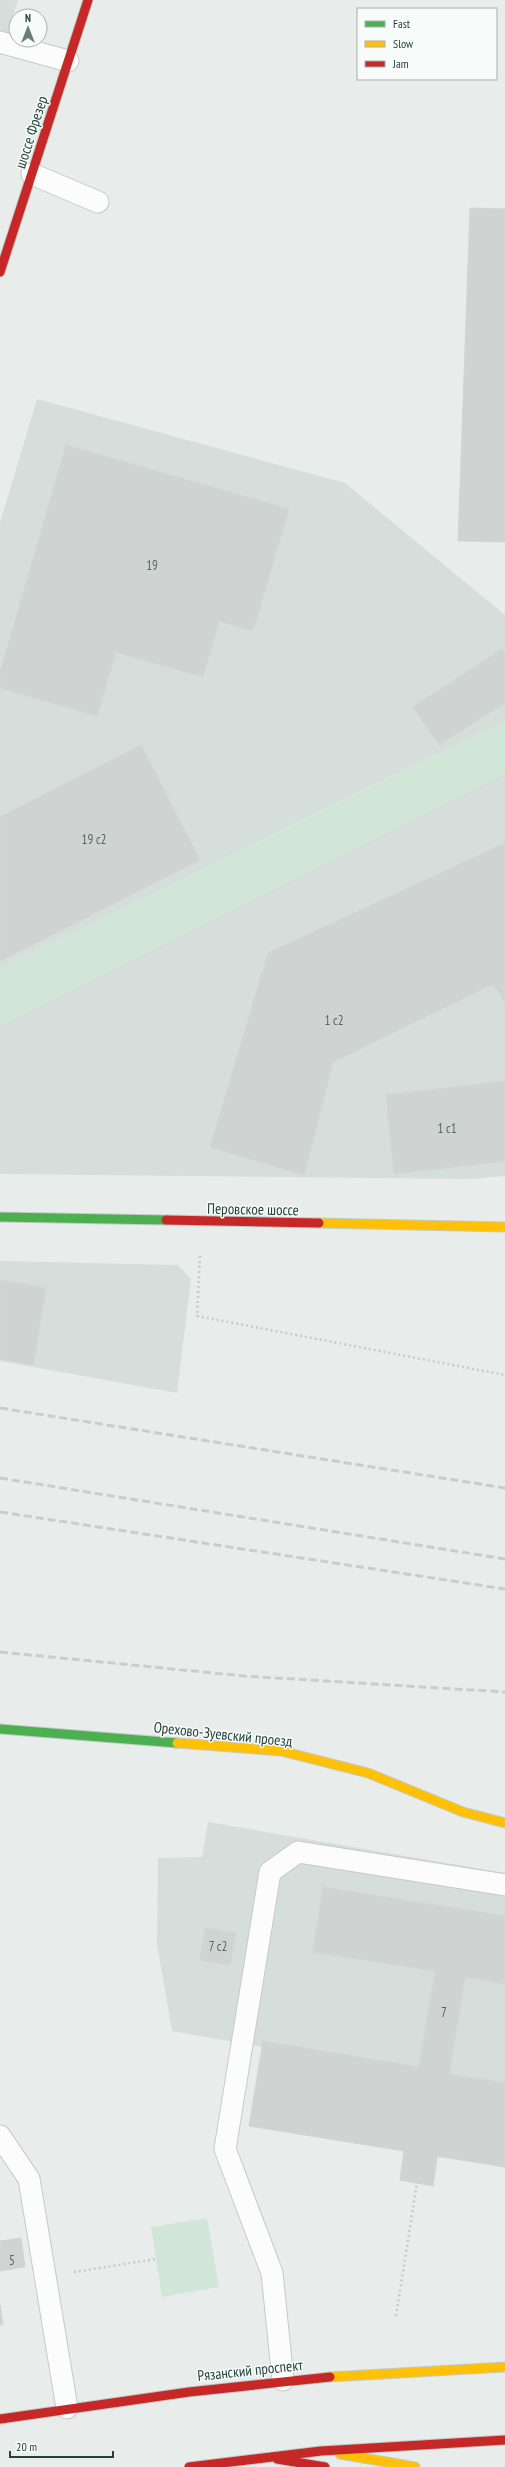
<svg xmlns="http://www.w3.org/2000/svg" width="505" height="2467" font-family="'PT Sans Narrow',sans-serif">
<rect width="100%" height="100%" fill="#e8edeb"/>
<g fill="#d6dedb">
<path d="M0,0H18L0,56Z"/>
<path d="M37,399L345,483L505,615V721L0,968V523Z"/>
<path d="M505,773V1176L472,1179L0,1174V1026Z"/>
<path d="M0,1261L178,1265L191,1279L177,1393L0,1361Z"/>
<path d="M208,1822L505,1873V2167L438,2157L433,2186L400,2180L404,2151L249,2126L262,2047L172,2031L157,1944L158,1858L202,1857Z"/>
</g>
<g fill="#d1e6d8">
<path d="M505,721V773L0,1026V968Z"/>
<path d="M207,2218L219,2287L162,2297L151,2227Z"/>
</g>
<g fill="#cfd4d2" stroke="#d1d6d4">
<path d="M470,208L505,209V542L458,541Z"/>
<path d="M66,445L289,509L253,631L219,621L203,677L116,652L97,716L0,688V673Z"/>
<path d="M502,649L505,654V703L439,745L413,707Z"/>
<path d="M141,745L200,860L0,961V817Z"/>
<path d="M505,843V1002L493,984L333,1062L304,1175L210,1147L268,953Z"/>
<path d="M505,1081V1161L394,1174L386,1095Z"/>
<path d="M0,1280L46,1288L33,1365L0,1359Z"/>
<path d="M323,1887L505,1916V1984L465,1977L449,2074L505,2083V2167L437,2156L433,2186L400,2180L404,2151L249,2126L263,2041L419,2067L435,1971L313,1952Z"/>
<path d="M205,1928L236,1933L230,1965L200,1960Z"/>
<path d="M21,2238L25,2267L0,2271V2241Z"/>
<path d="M0,2305L3,2324L0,2325Z"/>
</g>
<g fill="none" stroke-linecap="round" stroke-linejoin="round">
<defs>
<g id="lane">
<path d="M0,42L68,61"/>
<path d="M32,174L98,202"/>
<path d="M0,2136L29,2179L67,2408"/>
<path d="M283,2380L272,2273L225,2149L270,1872L298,1852L505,1885"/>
</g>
<g id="fast">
<path d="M0,1217L166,1220"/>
<path d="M0,1729L177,1743"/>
</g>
<g id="slow">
<path d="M319,1223L505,1227"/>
<path d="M177,1743L281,1751L368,1773L463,1812L505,1823"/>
<path d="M330,2377L505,2367"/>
<path d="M340,2454L415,2467"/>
</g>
<g id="jam">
<path d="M0,272L88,0"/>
<path d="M166,1220L319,1223"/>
<path d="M0,2419L189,2392L330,2377"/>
<path d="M277,2459L325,2467"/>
<path d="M189,2467L321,2451L505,2440"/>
</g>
</defs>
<use href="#lane" stroke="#c5cac8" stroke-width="23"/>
<use href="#fast" stroke="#c3cbc8" stroke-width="11"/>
<use href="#slow" stroke="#c3cbc8" stroke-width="11"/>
<use href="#jam" stroke="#c3cbc8" stroke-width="11"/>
<g stroke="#c3ccca" stroke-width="2.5" stroke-dasharray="2 3" stroke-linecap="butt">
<path d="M200,1256L197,1316L505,1375"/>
<path d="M74,2272L156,2259"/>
<path d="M396,2316L417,2183"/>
</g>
<use href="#lane" stroke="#fcfcfc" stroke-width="21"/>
<use href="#fast" stroke="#4caf50" stroke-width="9"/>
<use href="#slow" stroke="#ffc107" stroke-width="9"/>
<use href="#jam" stroke="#c62828" stroke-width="9"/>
<g stroke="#c9cdcc" stroke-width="3" stroke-dasharray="8 4" stroke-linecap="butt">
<path d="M0,1408L505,1488"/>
<path d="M0,1478L505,1559"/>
<path d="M0,1512L505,1589"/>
<path d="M0,1652L244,1676L505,1692"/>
</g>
</g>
<g text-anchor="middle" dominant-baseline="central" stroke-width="3" stroke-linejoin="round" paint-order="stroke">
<g font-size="13" fill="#506761">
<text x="152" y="565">19</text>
<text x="94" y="839">19 с2</text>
<text x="334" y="1020">1 с2</text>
<text x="447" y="1128">1 с1</text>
<text x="218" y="1946">7 с2</text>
<text x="444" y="2012">7</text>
<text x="12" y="2260">5</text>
</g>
<g font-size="15" fill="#24423a" stroke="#f7fbf9">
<text transform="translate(31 132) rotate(-72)">шоссе Фрезер</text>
<text transform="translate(253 1209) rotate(1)">Перовское шоссе</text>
<text transform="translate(223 1734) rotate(6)">Орехово-Зуевский проезд</text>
<text transform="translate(250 2370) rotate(-6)">Рязанский проспект</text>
</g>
</g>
<rect x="357" y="8" width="140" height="72" fill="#f7fbf9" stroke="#a3b1ad"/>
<rect x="365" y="21" width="20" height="6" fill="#4caf50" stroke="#a3b1ad"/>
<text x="393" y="28" font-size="12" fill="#24423a">Fast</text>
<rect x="365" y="41" width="20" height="6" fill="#ffc107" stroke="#a3b1ad"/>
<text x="393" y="48" font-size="12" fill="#24423a">Slow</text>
<rect x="365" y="61" width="20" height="6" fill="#c62828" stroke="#a3b1ad"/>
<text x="393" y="68" font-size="12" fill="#24423a">Jam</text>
<g transform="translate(28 28)"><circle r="19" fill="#f7fbf9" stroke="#a3b1ad"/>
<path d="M0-3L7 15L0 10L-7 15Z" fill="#697e78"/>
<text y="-6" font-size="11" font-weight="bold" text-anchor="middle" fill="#24423a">N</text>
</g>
<path d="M10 2451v6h103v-6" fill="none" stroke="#24423a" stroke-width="2"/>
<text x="16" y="2451" font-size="12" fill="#24423a" stroke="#f7fbf9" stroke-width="3" paint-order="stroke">20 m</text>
</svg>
